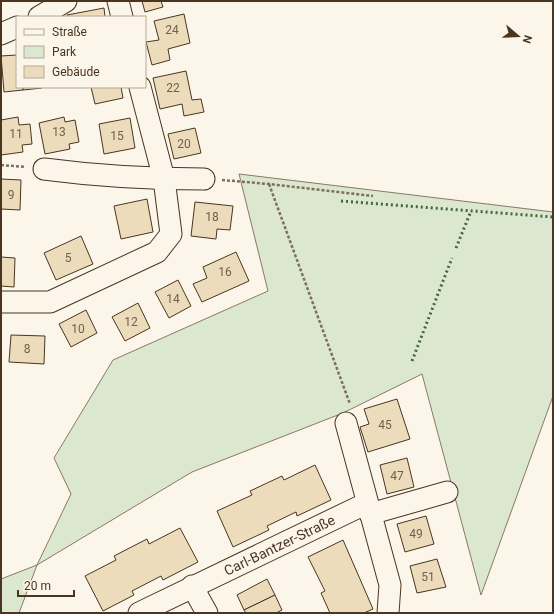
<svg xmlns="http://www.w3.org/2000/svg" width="554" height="614" font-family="Roboto,sans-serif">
<rect width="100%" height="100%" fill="#fbf6e9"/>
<path fill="#dce7d0" stroke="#887966" d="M239,174L553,212V396L481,595L422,374L343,413L192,472L37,565L19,613H1V579L37,565L71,494L54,458L113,360L268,291Z"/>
<g fill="#ecdcbc" stroke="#4a3520">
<path d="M142,1H161L163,7L145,12Z"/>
<path d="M104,8L105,17H68L67,15Z"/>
<path d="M184,14L190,43L168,49L170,60L152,65L146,42L159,40L154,21Z"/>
<path d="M17,55V87H23V90L4,92L1,56Z"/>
<path d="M186,71L192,100L201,99L204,112L184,116L182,104L160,109L153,78Z"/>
<path d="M23,87H42V88L23,90Z"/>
<path d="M91,87H121L123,98L95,104Z"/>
<path d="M18,117L19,125L30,124L32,144L22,145L23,152L1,155V120Z"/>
<path d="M64,117L65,122L75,120L79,142L69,144L70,149L45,154L39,123Z"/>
<path d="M130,118L135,148L104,154L99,124Z"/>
<path d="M195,128L201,153L174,159L168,134Z"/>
<path d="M1,179L21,180L20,210L1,209Z"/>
<path d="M147,199L153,232L121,239L114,206Z"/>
<path d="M195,202L233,206L230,230L217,229L216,239L191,236Z"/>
<path d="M81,236L93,264L56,280L44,253Z"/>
<path d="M236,252L249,281L202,302L193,284L207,278L203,267Z"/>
<path d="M1,257L15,258L14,287L1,286Z"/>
<path d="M178,280L191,306L169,318L155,292Z"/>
<path d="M138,303L150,328L125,341L112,317Z"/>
<path d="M86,310L97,333L71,347L59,324Z"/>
<path d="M11,335L45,336L44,364L9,362Z"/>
<path d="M397,399L410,439L368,452L360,427L369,424L364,409Z"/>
<path d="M407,458L414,487L387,494L380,465Z"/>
<path d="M315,465L331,500L297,516L296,512L267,526L269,530L233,547L217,511L252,495L250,491L282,476L284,480Z"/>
<path d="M426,516L434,544L405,552L397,524Z"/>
<path d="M180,528L198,562L163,580L161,576L132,591L134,595L103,611L85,576L116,560L114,556L147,539L149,544Z"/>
<path d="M343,540L373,609L364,613H330L321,593L325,591L308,557Z"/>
<path d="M437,559L446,587L417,593L410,566Z"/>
<path d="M267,579L275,595L244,610L237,595Z"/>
<path d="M275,595L282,610L276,613H246L244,610Z"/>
</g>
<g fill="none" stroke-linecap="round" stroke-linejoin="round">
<defs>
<g id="minor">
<path d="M118,1L122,17"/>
<path d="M39,17L66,1"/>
<path d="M1,34L17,27"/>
<path d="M44,169C97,176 150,179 204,179"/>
<path d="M1,302H50L157,252L171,234L164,179L140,87"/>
<path d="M346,423L390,585L388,613"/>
<path d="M370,514L447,492"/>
<path d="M192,586L207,613"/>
<path id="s1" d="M139,613L367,503"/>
</g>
</defs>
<use href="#minor" stroke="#4a3520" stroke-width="23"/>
<g stroke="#7f6f5c" stroke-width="2.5" stroke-dasharray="3 2" stroke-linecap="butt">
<path d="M1,165L26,167"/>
<path d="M222,180L269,184L373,196"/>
<path d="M269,184L350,404"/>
</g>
<use href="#minor" stroke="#fbf6e9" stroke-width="21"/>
<g stroke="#436837" stroke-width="3" stroke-dasharray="2 3" stroke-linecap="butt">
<path d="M341,201L553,217"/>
<path d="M456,248L471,211"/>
<path d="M412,361L452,258"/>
</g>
</g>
<g text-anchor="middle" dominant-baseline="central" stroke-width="3" stroke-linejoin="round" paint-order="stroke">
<g font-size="12" fill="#725f47">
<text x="172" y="30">24</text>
<text x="173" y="88">22</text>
<text x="59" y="132">13</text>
<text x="16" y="134">11</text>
<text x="117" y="136">15</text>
<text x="184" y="144">20</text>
<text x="11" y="195">9</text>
<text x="212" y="217">18</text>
<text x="68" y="258">5</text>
<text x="225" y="272">16</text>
<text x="173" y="299">14</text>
<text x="131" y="322">12</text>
<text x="78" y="329">10</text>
<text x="27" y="349">8</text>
<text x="385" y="425">45</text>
<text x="397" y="476">47</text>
<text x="416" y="534">49</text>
<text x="428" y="577">51</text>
</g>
<g font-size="14" fill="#4a3520" stroke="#fbf6e9">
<text stroke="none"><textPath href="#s1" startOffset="156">Carl-Bantzer-Straße</textPath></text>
</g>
</g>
<rect width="554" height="614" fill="none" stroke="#4a3520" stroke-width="4"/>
<rect x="16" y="16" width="130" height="72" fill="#fbf6e9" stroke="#b4a999"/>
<rect x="24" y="29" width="20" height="6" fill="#fbf6e9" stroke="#b4a999"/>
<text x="52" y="36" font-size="12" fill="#4a3520">Straße</text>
<rect x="24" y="46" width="20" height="12" fill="#dce7d0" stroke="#b4a999"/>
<text x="52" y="56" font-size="12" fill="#4a3520">Park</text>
<rect x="24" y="66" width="20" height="12" fill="#ecdcbc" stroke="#b4a999"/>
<text x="52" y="76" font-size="12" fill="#4a3520">Gebäude</text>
<g transform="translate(518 36) rotate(109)" stroke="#fbf6e9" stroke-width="3" paint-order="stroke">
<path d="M0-3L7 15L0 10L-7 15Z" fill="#4a3520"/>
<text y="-6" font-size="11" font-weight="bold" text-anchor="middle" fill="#4a3520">N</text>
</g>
<path d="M18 590v6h56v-6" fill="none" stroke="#4a3520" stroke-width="2"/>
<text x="24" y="590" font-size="12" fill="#4a3520" stroke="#fbf6e9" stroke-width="3" paint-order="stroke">20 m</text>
</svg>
